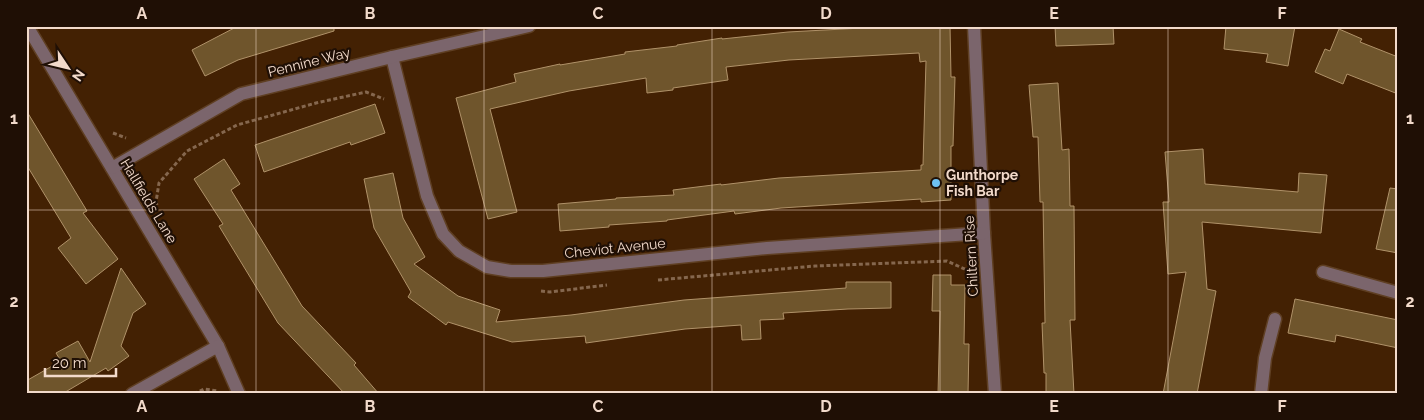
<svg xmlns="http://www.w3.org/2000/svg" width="1424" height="420" font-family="Raleway,sans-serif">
<rect width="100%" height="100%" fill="#432103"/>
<g fill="#6f552c" stroke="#b09269">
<path d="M238,26H334V31L238,60L205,76L192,50Z"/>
<path d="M862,26H950L951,77H955L953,146H951V200L921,202V199L781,208L735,214L734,211L667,220V221L609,225V227L560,231L558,204L616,199V198L674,195L673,190L721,184V185L779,178L921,170V165H923L926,61L920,62L919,53L789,60L726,67L728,80L673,88V90L647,93L646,78L569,91L490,109L517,212L488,219L456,98L516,82L514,74L560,64V65L625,54V52L677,46V45L722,38V39L788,32L862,28Z"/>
<path d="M1055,26H1113L1114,44L1056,46Z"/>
<path d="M1226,26H1295L1288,66L1266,62L1268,54L1224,49Z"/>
<path d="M1339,29L1362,39L1360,42L1398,57V94L1347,74L1343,84L1315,72L1325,49L1330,51Z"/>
<path d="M1058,83L1062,150L1069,149L1070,206H1074L1075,320H1070L1074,394H1046V373H1044L1042,323H1045L1043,202H1040L1038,137H1033L1029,85Z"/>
<path d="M375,104L385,133L351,145L350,142L264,172L255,145Z"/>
<path d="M26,110L87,211L83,213L118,259L86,284L58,248L71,238L26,164Z"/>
<path d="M1203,149L1205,184L1298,192L1299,173L1327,175L1321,233L1202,222L1207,289L1216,291L1197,394H1163L1186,272L1168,274L1163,202H1169L1165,152Z"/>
<path d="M224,159L240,184L231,190L302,306L356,363L354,365L379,394H345L278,323L219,226L223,224L194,179Z"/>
<path d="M393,173L403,218L425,257L414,264L458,296L500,310L496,322L571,315L684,300L846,288V282H891V308L848,309L783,313L784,319L760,320L761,339L742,340L741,325L685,329L586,343L585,336L512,342L448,322L446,325L408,297L411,292L374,228L364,179Z"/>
<path d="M1390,188L1398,189V253L1376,249Z"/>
<path d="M121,268L146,304L133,313L121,346L129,356L108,371L106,368L62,394H26V381L61,361L56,353L78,341L90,362Z"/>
<path d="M933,275H951V285H965L964,344H969L968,394H938L940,311H932Z"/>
<path d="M1295,299L1398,320V348L1336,335L1335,342L1288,333Z"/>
</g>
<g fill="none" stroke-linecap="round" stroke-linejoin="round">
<defs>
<g id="minor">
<path d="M27,26L218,346L239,394"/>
<path d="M974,26L984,233L995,394"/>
<path d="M392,57L427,196L443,234L459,251L487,267L511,271H543L767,248L984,233"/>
<path d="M112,168L241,94L392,57L529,26"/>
<path d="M1323,272L1398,293"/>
<path d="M132,394L218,346"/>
<path d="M1261,394L1265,358L1275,319"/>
</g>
</defs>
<use href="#minor" stroke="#5f3f23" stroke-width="15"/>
<g stroke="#85674e" stroke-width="3" stroke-dasharray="4 2.5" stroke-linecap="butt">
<path d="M113,133L126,138"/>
<path d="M157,205L156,202L159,183L187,151L237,125L316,103L366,92L384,99"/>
<path d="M658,280L815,266L947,261L969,271"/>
<path d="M541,291L550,292L607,285"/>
<path d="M194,394L204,389L218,391"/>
</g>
<use href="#minor" stroke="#7b656c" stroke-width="12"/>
</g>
<path fill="none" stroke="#f2dacb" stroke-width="1" stroke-opacity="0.55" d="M256,26V394M484,26V394M712,26V394M940,26V394M1168,26V394M26,210H1398"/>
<circle fill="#6ec2f3" stroke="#1f0f05" stroke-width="2" cx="936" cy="183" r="5"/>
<g text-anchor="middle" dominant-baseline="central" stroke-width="4.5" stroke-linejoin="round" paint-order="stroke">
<g font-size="14" fill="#f2dacb" stroke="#1f0f05">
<text transform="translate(309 62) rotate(-14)">Pennine Way</text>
<text transform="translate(149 201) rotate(59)">Hallfields Lane</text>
<text transform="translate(615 248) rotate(-6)">Cheviot Avenue</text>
<text transform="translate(971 256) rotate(-93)">Chiltern Rise</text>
</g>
<g font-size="14" font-weight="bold" fill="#f2dacb" stroke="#1f0f05" text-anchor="start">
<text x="946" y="175">Gunthorpe<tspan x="946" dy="16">Fish Bar</tspan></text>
</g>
</g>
<rect width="1424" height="420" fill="none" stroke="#1f0f05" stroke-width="55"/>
<g transform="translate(68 68) rotate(125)" stroke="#1f0f05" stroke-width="4" paint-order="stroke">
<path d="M0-4L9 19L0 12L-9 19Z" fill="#f2dacb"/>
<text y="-8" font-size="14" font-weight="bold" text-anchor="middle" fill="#f2dacb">N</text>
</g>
<path d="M45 368v8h71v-8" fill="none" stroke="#f2dacb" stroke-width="2.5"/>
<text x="52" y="368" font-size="15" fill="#f2dacb" stroke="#1f0f05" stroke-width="4" paint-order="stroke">20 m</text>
<rect x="28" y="28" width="1368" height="364" fill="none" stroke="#f2dacb" stroke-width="2"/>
<g font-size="16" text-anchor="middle" font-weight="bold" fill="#f2dacb">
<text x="142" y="19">A</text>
<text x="370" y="19">B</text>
<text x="598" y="19">C</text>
<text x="826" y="19">D</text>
<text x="1054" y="19">E</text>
<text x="1282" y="19">F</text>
<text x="14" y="124">1</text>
<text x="1410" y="124">1</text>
<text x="14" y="307">2</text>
<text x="1410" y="307">2</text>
<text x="142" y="412">A</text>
<text x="370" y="412">B</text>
<text x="598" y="412">C</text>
<text x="826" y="412">D</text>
<text x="1054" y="412">E</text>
<text x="1282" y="412">F</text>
</g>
</svg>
